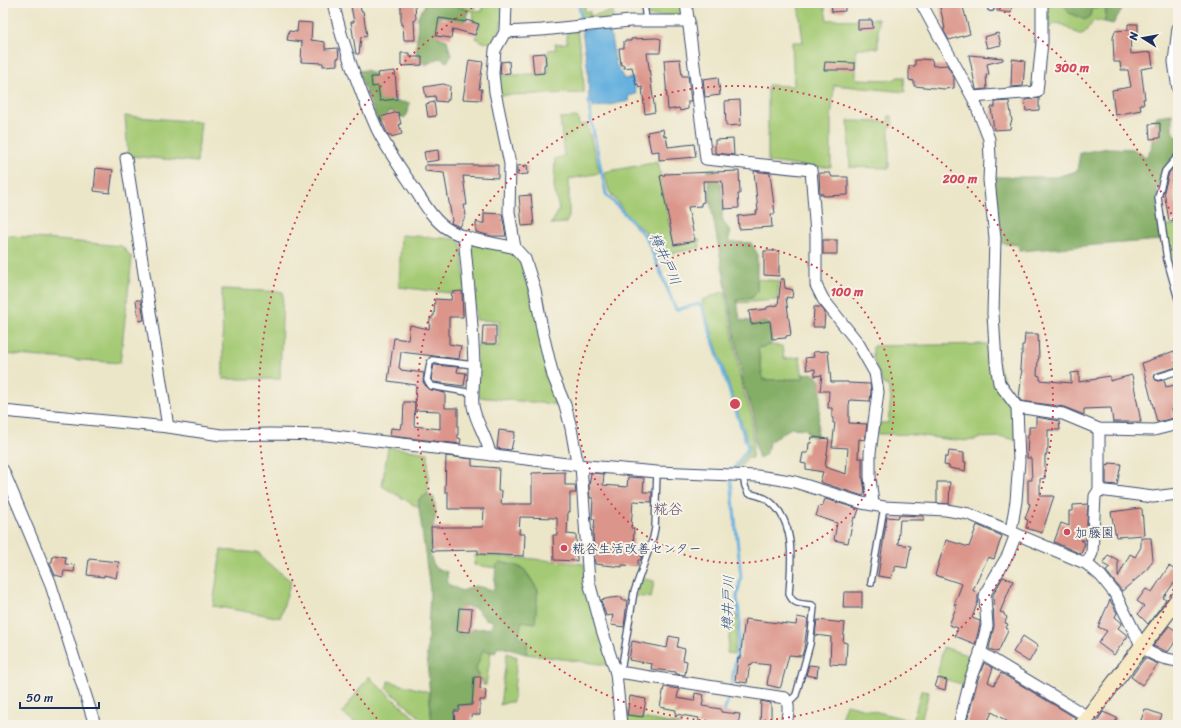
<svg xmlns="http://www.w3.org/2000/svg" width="1181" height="728" font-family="Sriracha,'Klee One',sans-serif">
<rect width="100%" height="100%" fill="#f7f3e8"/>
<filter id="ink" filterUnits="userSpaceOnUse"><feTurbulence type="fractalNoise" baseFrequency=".025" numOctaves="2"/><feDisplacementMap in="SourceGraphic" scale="8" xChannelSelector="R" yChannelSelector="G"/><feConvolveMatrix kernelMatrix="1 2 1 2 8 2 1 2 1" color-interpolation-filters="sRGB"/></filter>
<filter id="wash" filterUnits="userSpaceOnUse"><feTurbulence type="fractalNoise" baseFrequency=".012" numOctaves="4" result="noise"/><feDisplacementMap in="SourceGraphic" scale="16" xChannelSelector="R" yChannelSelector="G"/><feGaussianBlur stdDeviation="0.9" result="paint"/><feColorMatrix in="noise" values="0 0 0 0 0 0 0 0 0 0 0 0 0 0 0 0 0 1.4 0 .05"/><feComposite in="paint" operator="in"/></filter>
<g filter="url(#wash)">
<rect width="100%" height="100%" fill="#ece6c9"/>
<g fill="#a5ca75" stroke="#607c6a">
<path d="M447,3H455L467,5L468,3L475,4V10L482,12L483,3H503V19L497,41C489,44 482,43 476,38L480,24L472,21L474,12L464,8L447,4Z"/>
<path d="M578,3H592L585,6V11L590,12V16L613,11V18L581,23Z"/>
<path d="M647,3H682L684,16H648Z"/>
<path d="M798,3H824L827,20L878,19V48H856V79L893,80L898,77H904L905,92L834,85L831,120V167H812L768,162V85L794,86L792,42H803Z"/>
<path d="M1046,3H1061L1090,16L1092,8L1106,7L1105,22L1094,20C1091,24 1088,30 1084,33C1076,39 1067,20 1052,24L1050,28H1045Z"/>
<path d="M577,30L583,70L584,93L499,95L496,76L549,73L547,53L549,50L556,49L555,44L567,43V31Z"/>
<path d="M125,116L201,122L197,162L130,156L128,154Z"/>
<path d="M889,116H892L893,126L889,127V168L850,167L848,121L888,122Z"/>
<path d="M577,117L578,118L579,125L587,124L600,173L569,179V216L566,223L551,224L559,210L554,187L555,158L564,156L560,118Z"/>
<path d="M658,162L673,246L695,241L699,239L700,248L657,256L653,245L645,231L629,218L609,191L604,172Z"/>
<path d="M1178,224V293L1169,258L1164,227Z"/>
<path d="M3,235L122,246L132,258L120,363L3,354Z"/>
<path d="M401,235L457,239L461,243L466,295L399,287Z"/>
<path d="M471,243L509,249L522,262L562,405L477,397V345L499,346V321L476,320Z"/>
<path d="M757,279L779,281L777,300L737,303V300L752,298L757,291Z"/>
<path d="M222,289L283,292L280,379H223Z"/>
<path d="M725,291L742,388L752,416V436L753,446L752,458H747L737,472H734L750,449L704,309L702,300Z"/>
<path d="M991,344L1013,407L1016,440L1003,437L980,438C971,445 928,436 915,435C902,434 889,434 877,434L878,423H888L891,398L888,386L883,384L873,358V346Z"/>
<path d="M770,345L782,346L784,359L800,357L803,379L763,380L758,348Z"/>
<path d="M388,447L428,453V494L419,499V508L382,486Z"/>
<path d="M221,550L259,553L263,559L291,581L280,618L271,616L213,606Z"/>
<path d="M475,555L514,557L584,564L610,660L607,665L526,654L528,641L518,638L522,621L534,623L538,590C523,567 526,564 496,566V568L474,565Z"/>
<path d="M640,578L654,581L651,598L636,596Z"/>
<path d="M737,615L738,625L734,654L727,653L732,616Z"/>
<path d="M943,647L973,657L965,685L937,677Z"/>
<path d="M483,650L491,652L486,685H483V680H479L476,668Z"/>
<path d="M507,653L517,657L513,702H509L500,705Z"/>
<path d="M369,676L373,681L423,725H359L342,713Z"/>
<path d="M388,681L429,692L432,725H429L387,689Z"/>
<path d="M921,691L929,692L920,725H839L846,704L913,721Z"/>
<path d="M624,715L681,725H624Z"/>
</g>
<g fill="#84ae66" stroke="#506e62" fill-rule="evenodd">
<path d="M426,3H447V4L469,10L463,25C450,25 451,17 440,16L438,37L447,40L451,56L447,62L440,58L425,65L416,53L418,16L422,10Z"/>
<path d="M1061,3H1122V9L1113,24L1105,22L1106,7L1092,8L1090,16L1085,20L1069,13L1065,6Z"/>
<path d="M366,70L375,75L391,101L410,103L407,115L404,118L391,111L386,114L379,124L359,74L360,71Z"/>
<path d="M1172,114V131L1175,136H1178V151L1161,173L1157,193L1161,240L1019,251V245L998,243L992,177H1056L1077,171L1080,153L1109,148L1133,149L1146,157L1151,149L1155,120L1157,116Z"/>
<path d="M708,170H715L721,184L723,210C720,218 725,226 731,231L728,242L751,243L757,253V291L752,298L737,300L740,320L769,323L772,340L770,345L758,348L763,380L803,379V374L812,373L819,379L821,394L817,436H810L806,429L791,428L769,442L767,453L759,459L754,439V416L744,387L710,200Z"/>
<path d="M428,494L434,498L436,514L431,534L430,554L434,567L447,572L448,584L462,591L476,586L494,590L496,566L500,562L514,565L524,569L538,590L535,623L522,621L518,637L528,641L526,654L498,646L495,653L483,650L476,668L479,680L478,688L472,704L457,707L453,725H432L427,656L430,590L419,508V499ZM464,606L476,608L485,619L493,621L491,628L473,629L465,634H461L459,617Z"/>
</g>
<path fill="#66b1df" stroke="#40709e" d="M609,27L616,65L624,79L633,78L636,94L628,96L629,101L593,108V103H589L588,71L582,30Z"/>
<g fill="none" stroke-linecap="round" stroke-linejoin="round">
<g stroke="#66b1df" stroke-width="3">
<path d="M579,3L582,25"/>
<path d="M589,100L591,120L606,194L646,237L676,310L699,304L702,307L748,448L732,471"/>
<path d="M731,480L741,577L737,597L740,622L738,646L731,687"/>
<path d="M723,716L730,692"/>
</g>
</g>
<g id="blocks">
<g fill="#db958b">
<path d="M401,3H415L416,20H414L415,40H404L403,25H401Z"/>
<path d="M831,3H845V11L832,12Z"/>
<path d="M939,3H962L970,34L949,40L944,31V28H945Z"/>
<path d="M998,3H1012L1011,13L997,11Z"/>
<path d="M360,5L361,11H363L367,36L361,37L359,54H356L351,22H354L351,6Z"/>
<path d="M439,18L466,22V20L479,24L475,35L453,29L451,38L436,36Z"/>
<path d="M858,20H872L873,28L858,29Z"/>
<path d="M298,22L312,23L311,40L325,42V49L338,48L339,58H337V65L323,66V63L301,62L302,42L287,40L289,31L297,32Z"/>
<path d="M1128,24H1138V34H1130L1131,54L1151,52L1153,67L1141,69L1145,99H1143L1144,104H1140L1141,110L1115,115L1112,90L1131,87L1128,70H1121L1120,62H1114L1113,38L1115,31L1128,30Z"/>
<path d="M998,33L1001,45L987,48L984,37Z"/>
<path d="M657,38L661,39L660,53H647L655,112L645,114L642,87L639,88L638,84L636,85L632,67L624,68V65H621L619,48H624V41H631V39Z"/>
<path d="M401,53H410V57H422V65L401,66Z"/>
<path d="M545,53L546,64L544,65V73L534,74L532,54Z"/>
<path d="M969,55L1003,58V60L987,64L989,75H986L987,89L976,90V89Z"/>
<path d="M680,59L682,76H688L691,101H688V109L680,111L679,108L668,110L664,60Z"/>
<path d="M921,59L932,60L933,66L947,65L954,77V88L945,89L914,86V81L909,80V66H915V60H921Z"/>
<path d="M1012,59L1025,61L1023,86L1011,87Z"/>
<path d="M469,60L483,62L479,89H482L481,100L463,99Z"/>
<path d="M509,61L510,73L500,74L501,62Z"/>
<path d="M825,62L855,63V70H824Z"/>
<path d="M395,71L397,99L380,101L378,86L372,87L371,77H378L377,73Z"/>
<path d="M718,77L720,95L705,97L703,79Z"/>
<path d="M443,84L450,86L449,100H447V102L436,101L435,96L426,97L424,87Z"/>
<path d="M1039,98V110L1026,111L1025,100Z"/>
<path d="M740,100L741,125L726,126L725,101Z"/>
<path d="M1009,101L1012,121L1011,122L1010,129L994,130L991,107H995V102Z"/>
<path d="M434,102L436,116L428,117L426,104Z"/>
<path d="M398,112L401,124H399L402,134L391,137V135H388L380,117Z"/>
<path d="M1160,123V138L1150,139L1149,124Z"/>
<path d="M663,129L664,136H666L668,147L694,144L696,157L659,160V151L651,152L647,132Z"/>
<path d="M733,139L734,155L715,153V140Z"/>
<path d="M438,150L439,160L426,162L424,152Z"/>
<path d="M1178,162V184L1174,185L1175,202H1178V220L1169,221L1164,191L1169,173Z"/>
<path d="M425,165H498V178L463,176L467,205H464L466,215L460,227L451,223L452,220L444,173L425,171Z"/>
<path d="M527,165L528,174L517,175V166Z"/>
<path d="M96,168L113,170L110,193L94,191Z"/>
<path d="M739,171L740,194H738L739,208L724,209L722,181H703L704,202L701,203V206L688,207L695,241L674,245L660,176L665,175L664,174Z"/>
<path d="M754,171L770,173L775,214H771L772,227L739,229L738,216L757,214L756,211H758Z"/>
<path d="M819,173H830L832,177H848V195L823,196V194H820Z"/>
<path d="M531,195L534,225L522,226L519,196Z"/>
<path d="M484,213L502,214L506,236H491L476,232V223H484Z"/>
<rect x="823" y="240" width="14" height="14"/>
<path d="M764,251H779V276L764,275Z"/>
<path d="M781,279H784L785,288L793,290L792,298L786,297L791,335L786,336V338L772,339L770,321L751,324L749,311L767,309V307L778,305Z"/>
<path d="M462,291L463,317H449V344L461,346L459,359L401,352L399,368L401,369V370L424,373L423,382L428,389L445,393V408H458V438L461,439L460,444L390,436L391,428L400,429L401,424H403L404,402H415L414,426L440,429V411L415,410L416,385L388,381L394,338L408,340L410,325L429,329L430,319H432V316H434L435,299L451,300L452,292Z"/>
<path d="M136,300H141L144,320L139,321Z"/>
<path d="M814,307H821L825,312L824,327H813Z"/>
<path d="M483,326H496V344H482Z"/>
<path d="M1025,334H1038L1039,359H1038L1037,375L1040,376V380L1071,383V373L1079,372V382L1097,379V378L1110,376V381L1132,375L1141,422H1113L1111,408L1084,409V415L1064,407L1021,401L1019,398L1021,381H1020L1022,370L1020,369L1021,354H1022V345H1024Z"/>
<path d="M828,351L831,382H848V383L870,384L871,391L870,401L850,400L849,405V423L867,424L865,440L859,439L858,458H862V478H863L865,491L863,496L820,482L823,472L806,469V464L801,463L803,453H808L809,443H811L812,437L829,439L825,467L846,474L848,448L832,447L835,423H833V418H832V408H828L829,391H820L822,375L815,376V369L807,370L805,358L814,357L813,352Z"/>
<path d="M1174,351L1177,362H1175L1177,367L1157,373L1154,376L1157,381L1164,380L1166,387L1175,385L1176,389L1178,388V399L1173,400L1175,408L1172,409L1174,418L1157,422L1142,363Z"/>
<path d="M434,365L458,367L457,372L466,373L464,386L434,382L431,379Z"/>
<path d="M1036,417L1059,421L1060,430H1048V450H1047V455H1045V478L1040,479V496H1054L1042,533L1026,528L1028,520L1025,519L1030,504L1028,503V480H1032L1031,458H1027L1028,434H1029V427H1036Z"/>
<path d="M499,430L515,432L511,450L497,448Z"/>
<path d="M949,451L964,453V462H966L965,471L949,468V466L944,465L945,457H948Z"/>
<path d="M446,456L472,459V466L499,468L498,491H502L501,504H532V473L565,472V485H575L576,493H570V512H568L567,534L576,535L577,561L554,560L553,535H557V518L520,517L519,534H525L524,556L478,554V550L432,551L431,527H483L484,509H448V492H445Z"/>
<path d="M1109,463L1121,464L1117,485L1106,484V465L1109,466Z"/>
<path d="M591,473L604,474L603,485L627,487L628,477L644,478L643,492H652V502L633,501L631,528H634L633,551L642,552L641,559V560H638V566L622,565V567L595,564L593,535L595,519H592L593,498H590L589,486Z"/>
<path d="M937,482H950L949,504L937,503Z"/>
<path d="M825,499L859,509L856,518L854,517L848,543L834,540L837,523L816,516L819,506L822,507Z"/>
<path d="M1088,504L1086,540H1081L1085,543L1081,554L1054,542L1061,523L1069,526V511H1073V505Z"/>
<path d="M1140,508L1142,509L1144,535L1116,537L1111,512Z"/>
<path d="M899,515L924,516V520H900L898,544L911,546L907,568L895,566V571H893L891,578L878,576L887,517L898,518Z"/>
<path d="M977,525L1002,536L994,559L988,557L973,590L978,595V601L972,618L980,621V625L975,644L955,636L958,628L949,625L957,605H954L962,584L935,575L946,540L969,547Z"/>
<path d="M1141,538H1151L1153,560L1146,571L1122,591L1106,571L1110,568L1103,564L1108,555L1118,560V577L1130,554L1135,557L1141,547Z"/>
<path d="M53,555L66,557L65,564L75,565L74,572L64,571L63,577L55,575L50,564V562H52Z"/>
<path d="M89,559L119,562L116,578L104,575V577L87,575Z"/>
<path d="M1169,566L1178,572V586L1174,583L1163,598L1166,600L1148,624L1138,614L1144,606L1137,601L1146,589L1152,592Z"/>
<path d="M1003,577L1013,581L1000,612L1004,613V615L1007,617L1005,623L1008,624L1006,628L1008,629L1007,633L998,652L989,649L994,626L993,595Z"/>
<path d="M844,592H862V608H843Z"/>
<path d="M622,597V600H627L624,627L611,625L613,615L606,616L601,600L610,598Z"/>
<path d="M1110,600L1117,613L1115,617L1122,623L1118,628L1128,636L1114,655L1098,643L1107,631L1098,627Z"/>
<path d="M459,608L472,609L470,632L457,631Z"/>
<path d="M797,617L808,619L804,649L802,656L789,655L781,686L780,688L767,685L770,665L752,663V665L750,664L747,683L735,681L738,658H740L745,619L796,625Z"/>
<path d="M817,620L845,623L843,642L847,643L846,665L830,664L831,637L815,635Z"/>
<path d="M1169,626L1178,632V644L1175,642L1168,652L1153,646Z"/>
<path d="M669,636L679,638L677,647L685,649L683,660L687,661L685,675L676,674V672L651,669L652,664L629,660L632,641L667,648Z"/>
<path d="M1023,636L1038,646L1029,662L1013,652Z"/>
<path d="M1145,658L1158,664L1142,685L1131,677Z"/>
<path d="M984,663L993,668L988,682L994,685L1001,673L1076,718L1071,725H1049L1042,721L1040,725H1013L992,712L986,725H966L978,679Z"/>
<path d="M809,665L818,666L817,677L806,675Z"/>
<path d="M474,677H481L480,689L486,690L485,700H480V715H471L472,725H455L454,711H459V706L472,705Z"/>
<path d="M938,678L947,680L945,690L935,687Z"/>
<path d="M664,687L679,689L677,698L694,701L695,693L704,695L702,706L721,709V712L740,714L738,725H698L699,718L675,714L676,710L660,707Z"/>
<path d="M630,696L646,699L643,717L627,715Z"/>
<path d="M761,701L771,703V725H760Z"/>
<path d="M1145,709L1162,715L1158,725H1146L1140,723Z"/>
<path d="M1103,712L1117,718L1114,725H1095Z"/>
</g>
</g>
</g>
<g filter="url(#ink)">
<use href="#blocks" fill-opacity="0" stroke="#3a4a6e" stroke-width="1"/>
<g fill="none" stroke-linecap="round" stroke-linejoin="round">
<defs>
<g id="lane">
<path d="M644,3L646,22"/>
<path d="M991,8L992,3"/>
<path d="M1178,156L1165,171L1158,197L1167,260L1178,299"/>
<path d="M1158,377L1178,371"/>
<path d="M473,393L431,386L427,380L430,363L432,360L474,365"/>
<path d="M743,476L745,486L748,493C755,495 762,496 768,500C797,521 791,563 789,594C794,606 801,603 812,605L814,607L810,644L796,695L792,699L787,700"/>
<path d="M871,583L884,507"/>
<path d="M616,673L622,665L634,592L653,538L655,528L657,472"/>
</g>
<g id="street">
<path d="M333,3C343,45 359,90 377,129C388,151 403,172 417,193C425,205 434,220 446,228C466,241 493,242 515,248"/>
<path d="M506,3L505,32L495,50L493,73L495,92L510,164L509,212L515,248L525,259L535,290L543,334L553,376L565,405L571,428L576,456V465"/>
<path d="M686,3L706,159L811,170L816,234V285L823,299L858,343L875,373L878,392L870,453V477L873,504"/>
<path d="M921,3L974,100L989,139L990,158L989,180L995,238L993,314L996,363L999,383L1017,407L1019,461L1016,501L1011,531"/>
<path d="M1178,28L1174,62L1178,89"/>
<path d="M505,32L542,30L630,21H689"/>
<path d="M973,97L1037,92L1042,42V3"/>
<path d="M126,158L168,427"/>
<path d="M464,236C468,280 473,323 474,367C474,380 472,393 473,406C476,424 488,438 490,455"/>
<path d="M1017,407L1063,414L1099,429L1154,430L1178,424"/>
<path d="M3,411L168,427L221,435L269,434L327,435L576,465L657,472L757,476L778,479L795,482L862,503L884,507L946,510L969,514L1087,564L1101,576L1116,595L1142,647C1153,656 1164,659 1178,661"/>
<path d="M581,465L589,582L602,630L616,673L621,725"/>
<path d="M3,470L50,582L95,725"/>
<path d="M1099,490L1153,497L1178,494"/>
<path d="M1087,564L1092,553L1095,496L1099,490V429"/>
<path d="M980,652L1088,717"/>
<path d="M616,673H625L785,698C791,705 787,717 786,725"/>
<path d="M959,725L971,677L980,654L987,626L985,597L986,592L1008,555L1016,534"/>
</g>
<path id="secondary" d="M1082,725L1178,599"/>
</defs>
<use href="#lane" stroke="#3a4a6e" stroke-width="8"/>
<use href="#street" stroke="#3a4a6e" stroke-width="13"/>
<use href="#secondary" stroke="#3a4a6e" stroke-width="17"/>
<use href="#lane" stroke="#fff" stroke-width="5.5"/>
<use href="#street" stroke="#fff" stroke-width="11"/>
<use href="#secondary" stroke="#f7e9c3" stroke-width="15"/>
</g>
</g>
<g fill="none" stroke="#d1495b" stroke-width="2" stroke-dasharray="2 4">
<circle cx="735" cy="404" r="159"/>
<circle cx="735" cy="404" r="318"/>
<path d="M1178 578A476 476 0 0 1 1089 723M381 723A476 476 0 0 1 476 5M994 5A476 476 0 0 1 1178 230"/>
</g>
<g fill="#d1495b" stroke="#f7f3e8" stroke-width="1.5">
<circle cx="1067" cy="532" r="4"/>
<circle cx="564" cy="548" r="4"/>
</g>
<g text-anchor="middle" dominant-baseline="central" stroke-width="4" stroke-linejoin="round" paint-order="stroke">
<g font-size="13" fill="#1b2f5e" stroke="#f7f3e8" text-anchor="start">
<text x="1075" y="532">加藤園</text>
<text x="572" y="548">糀谷生活改善センター</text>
</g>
<g font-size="14" font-style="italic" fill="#325685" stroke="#f7f3e8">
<text transform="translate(665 259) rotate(66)">樽井戸川</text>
<text transform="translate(728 603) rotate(-88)">樽井戸川</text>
</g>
<g font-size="15" fill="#5e536e" stroke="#f7f3e8">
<text x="668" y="509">糀谷</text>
</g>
</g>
<circle cx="735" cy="404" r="6" fill="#d1495b" stroke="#f7f3e8" stroke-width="2"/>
<g font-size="12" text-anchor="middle" font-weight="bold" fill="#d1495b" stroke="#f7f3e8" stroke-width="4" stroke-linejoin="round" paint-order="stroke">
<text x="1072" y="72">300 m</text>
<text x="960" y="183">200 m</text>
<text x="847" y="296">100 m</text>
</g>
<rect width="1181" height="728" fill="none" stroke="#f7f3e8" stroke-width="16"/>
<g transform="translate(1143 38) rotate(281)" stroke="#f7f3e8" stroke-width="3" paint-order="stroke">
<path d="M0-3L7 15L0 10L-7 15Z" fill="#1b2f5e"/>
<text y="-6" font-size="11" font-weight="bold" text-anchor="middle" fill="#1b2f5e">N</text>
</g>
<path d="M20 702v6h79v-6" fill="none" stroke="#1b2f5e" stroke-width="2"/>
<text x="26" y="702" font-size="12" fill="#1b2f5e" stroke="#f7f3e8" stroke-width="3" paint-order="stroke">50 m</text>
</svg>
